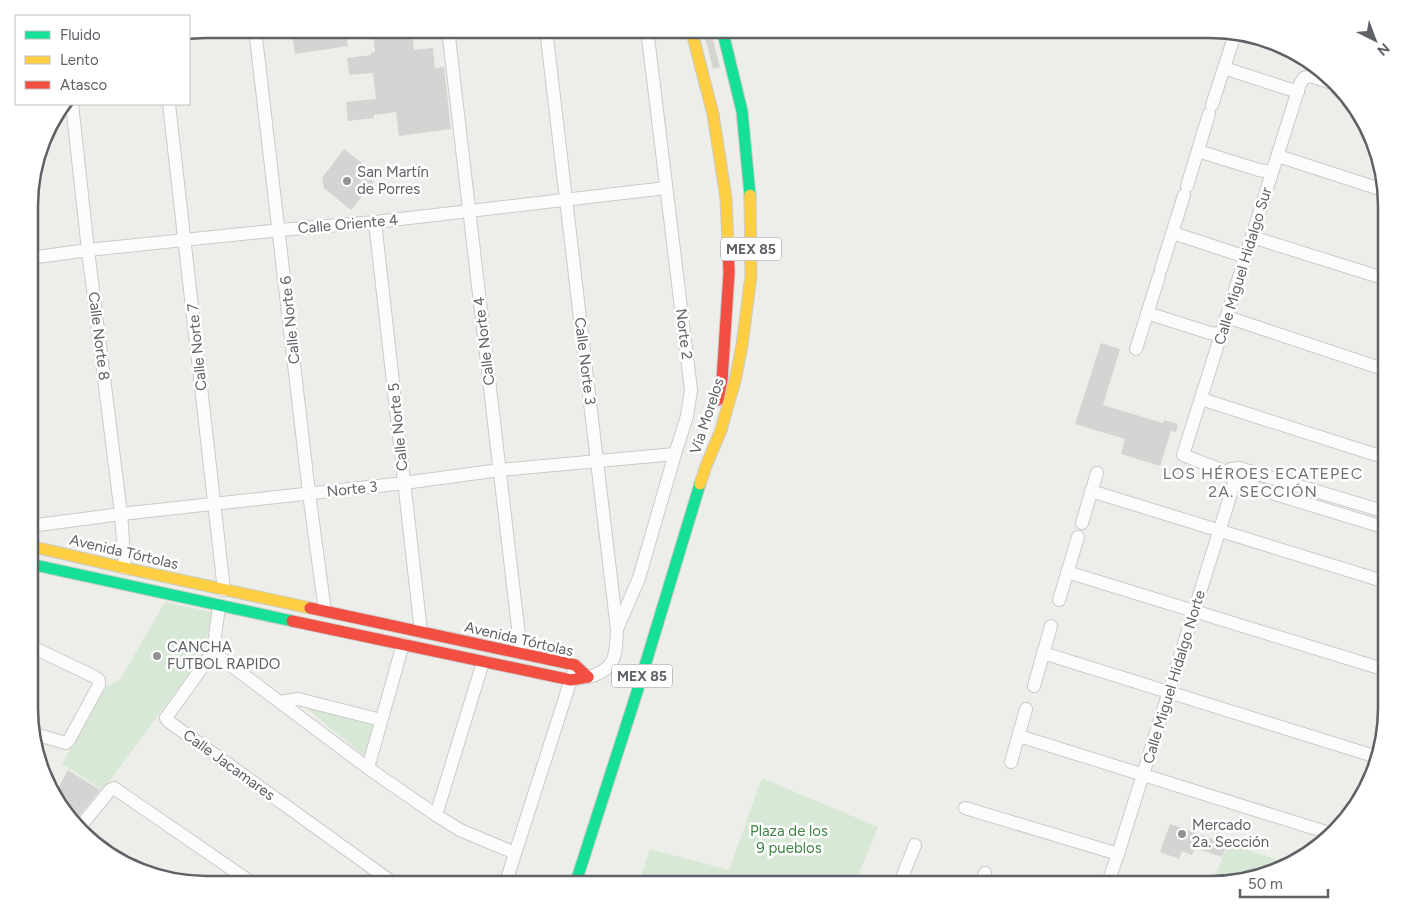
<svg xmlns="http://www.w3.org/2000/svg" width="1415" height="914" font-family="Figtree,sans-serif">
<rect width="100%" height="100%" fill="#edede9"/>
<g fill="#d8e8d6">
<path d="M165,602L212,612L204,653L103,790L62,764L107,686L120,680Z"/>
<path d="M305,707L377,724L367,758Z"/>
<path d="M762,778L878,827L854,885H638L650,849L729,870Z"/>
<path d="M1228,844L1292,864L1221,885H1212Z"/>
</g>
<g fill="#d4d4d2">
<path d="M319,29H345L348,46L295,54L292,33Z"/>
<path d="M373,29H412L414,50L433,48L435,68L444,67L451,129L399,136L396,112L374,115V118L348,121L346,102L376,99L373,73L349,75L347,58L371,55V53L375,52Z"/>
<path d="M703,29H710L720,67L713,69Z"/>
<path d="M344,149L371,170L373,183L351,210L324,188L322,178Z"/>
<path d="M1101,343L1120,349L1103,405L1163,423L1164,420L1178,424L1176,432L1171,431L1160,466L1121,454L1125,439L1075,424Z"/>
<path d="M68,770L100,790L75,821L53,797Z"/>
<path d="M1170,824L1227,844L1222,857L1195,848L1192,855L1182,851L1179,859L1160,852Z"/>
</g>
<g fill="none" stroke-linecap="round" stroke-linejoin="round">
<defs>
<g id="street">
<path d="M255,29L309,493L325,611"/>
<path d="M448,29L521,653"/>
<path d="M546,29C568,229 594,429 617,629C616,655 616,670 588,677"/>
<path d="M1224,68L1298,92"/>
<path d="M1329,82L1310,76L1304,78L1300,84L1183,455L1224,471L1235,481L1249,486L1386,528"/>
<path d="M72,104L88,250L121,514L125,568"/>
<path d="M169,104L224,590"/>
<path d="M1212,105L1234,37"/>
<path d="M1198,151L1259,170L1272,172"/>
<path d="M1278,156L1383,190L1384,188"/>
<path d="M1187,186L1209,114"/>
<path d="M375,222L421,632"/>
<path d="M1173,233L1246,257"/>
<path d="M1252,237L1386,279"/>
<path d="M30,258L88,250L280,230L375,222L666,188"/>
<path d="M1161,269L1184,195"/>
<path d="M1147,313L1210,333L1221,334"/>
<path d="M1227,317L1386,370"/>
<path d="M1136,349L1159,276"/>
<path d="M1201,399L1386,458"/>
<path d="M1231,469L1239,468L1386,512"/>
<path d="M1091,491L1386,582"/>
<path d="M1082,523L1097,473"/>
<path d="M30,526L121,514L404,483L500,470L675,454"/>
<path d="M1067,572L1386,670"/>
<path d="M1059,600L1078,537"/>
<path d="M219,606L213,652L166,718L168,721L396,885"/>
<path d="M617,629L639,578L675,454L687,416L691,390L647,29"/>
<path d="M30,646L95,677L99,680V685L69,740L66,743L31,733"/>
<path d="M213,652L368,768L436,815L460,830L515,853"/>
<path d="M1043,653L1374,756"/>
<path d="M1034,686L1051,626"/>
<path d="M1385,694L1386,687"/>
<path d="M281,702L298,699L381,720"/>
<path d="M1019,736L1329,833"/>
<path d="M1011,762L1026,709"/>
<path d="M368,768L403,644"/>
<path d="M965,808L1118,854"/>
<path d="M436,815L483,662"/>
<path d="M80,827L110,790L114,788L255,885"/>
<path d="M505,885L573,673"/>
<path d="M899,885L915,845"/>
<path d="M981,885L985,873"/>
<path d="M1107,885L1118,854L1239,468"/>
</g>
<g id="fast">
<path d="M722,29L742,111L750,195"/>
<path d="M30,564L292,621"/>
<path d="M575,885L637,692L700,484"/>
</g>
<g id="slow">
<path d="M691,29L713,114L726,198L728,244"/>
<path d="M700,484L706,466L721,430L735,381L742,345L751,276L750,195"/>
<path d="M30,546L125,568L310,608"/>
</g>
<g id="jam">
<path d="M718,400L722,380L729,273L728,244"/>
<path d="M310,608L575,665L588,677"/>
<path d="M292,621L571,680L588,677"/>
</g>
</defs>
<use href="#street" stroke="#cacbca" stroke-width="14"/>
<use href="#fast" stroke="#c9c9c9" stroke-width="13"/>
<use href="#slow" stroke="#c9c9c9" stroke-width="13"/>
<use href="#jam" stroke="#c9c9c9" stroke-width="13"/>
<use href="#street" stroke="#fcfcfc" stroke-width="12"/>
<use href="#fast" stroke="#16e098" stroke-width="11"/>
<use href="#slow" stroke="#ffcf43" stroke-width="11"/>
<use href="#jam" stroke="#f24e42" stroke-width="11"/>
</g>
<g fill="#909294" stroke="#fff" stroke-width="2">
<circle cx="347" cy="181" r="5"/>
<circle cx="157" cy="656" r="5"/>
<circle cx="1182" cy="834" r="5"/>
</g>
<g text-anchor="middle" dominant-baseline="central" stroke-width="5" stroke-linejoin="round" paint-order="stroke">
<g fill="#fff" stroke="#8e9094" stroke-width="1">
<rect x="721" y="237.5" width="60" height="23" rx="4"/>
<rect x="612" y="664.5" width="60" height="23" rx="4"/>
</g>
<g font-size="14" font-weight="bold" fill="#5e6166">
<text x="751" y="249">MEX 85</text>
<text x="642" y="676">MEX 85</text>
</g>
<g font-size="15" fill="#5e6166" stroke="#fff" text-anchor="start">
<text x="357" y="172">San Martín<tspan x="357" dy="17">de Porres</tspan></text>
<text x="167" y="647">CANCHA<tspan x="167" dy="17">FUTBOL RAPIDO</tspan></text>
<text x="1192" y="825">Mercado<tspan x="1192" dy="17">2a. Sección</tspan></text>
</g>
<g font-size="15" fill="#5e6166" stroke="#fff">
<text transform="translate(348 224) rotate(-5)">Calle Oriente 4</text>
<text transform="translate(1243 266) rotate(-73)">Calle Miguel Hidalgo Sur</text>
<text transform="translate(290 320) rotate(-96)">Calle Norte 6</text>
<text transform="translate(684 334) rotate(83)">Norte 2</text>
<text transform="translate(99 336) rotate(83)">Calle Norte 8</text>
<text transform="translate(484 341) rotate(-97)">Calle Norte 4</text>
<text transform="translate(197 347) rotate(-96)">Calle Norte 7</text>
<text transform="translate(585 361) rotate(83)">Calle Norte 3</text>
<text transform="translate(707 416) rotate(-72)">Vía Morelos</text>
<text transform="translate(398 427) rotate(-96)">Calle Norte 5</text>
<text transform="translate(352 489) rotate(-6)">Norte 3</text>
<text transform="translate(124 552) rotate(13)">Avenida Tórtolas</text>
<text transform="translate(519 639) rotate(13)">Avenida Tórtolas</text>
<text transform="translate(1174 677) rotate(-73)">Calle Miguel Hidalgo Norte</text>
<text transform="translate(229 765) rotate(36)">Calle Jacamares</text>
</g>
<g font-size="15" fill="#3f8445" stroke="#fff">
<text x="789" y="831">Plaza de los<tspan x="789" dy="17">9 pueblos</tspan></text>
</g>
<g font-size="16" letter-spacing="1" fill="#6f7378" stroke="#fff">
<text x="1263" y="473">LOS HÉROES ECATEPEC<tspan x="1263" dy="18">2A. SECCIÓN</tspan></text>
</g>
</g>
<path d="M0 0H1415V914H0ZM206 38H1210A168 168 0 0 1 1378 206V708A168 168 0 0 1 1210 876H206A168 168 0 0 1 38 708V206A168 168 0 0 1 206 38Z" fill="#fff" fill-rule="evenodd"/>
<path fill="none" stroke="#5e6166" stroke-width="2.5" d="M206 38H1210A168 168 0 0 1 1378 206V708A168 168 0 0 1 1210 876H206A168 168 0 0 1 38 708V206A168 168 0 0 1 206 38Z"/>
<rect x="15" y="15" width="175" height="90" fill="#ffffff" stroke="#bfc0c2"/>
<rect x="25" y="31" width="25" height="8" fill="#16e098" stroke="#bfc0c2"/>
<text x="60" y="40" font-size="15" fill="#5e6166">Fluido</text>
<rect x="25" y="56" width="25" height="8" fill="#ffcf43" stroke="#bfc0c2"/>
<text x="60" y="65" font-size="15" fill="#5e6166">Lento</text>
<rect x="25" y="81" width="25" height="8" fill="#f24e42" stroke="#bfc0c2"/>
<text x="60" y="90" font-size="15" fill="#5e6166">Atasco</text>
<g transform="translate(1375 40) rotate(138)" stroke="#ffffff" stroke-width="4" paint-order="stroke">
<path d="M0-4L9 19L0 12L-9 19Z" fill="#5e6166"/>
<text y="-8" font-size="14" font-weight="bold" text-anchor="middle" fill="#5e6166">N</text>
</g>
<path d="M1240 889v8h88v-8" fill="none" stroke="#5e6166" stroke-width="2.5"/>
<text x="1248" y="889" font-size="15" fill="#5e6166" stroke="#ffffff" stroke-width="4" paint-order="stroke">50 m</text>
</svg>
